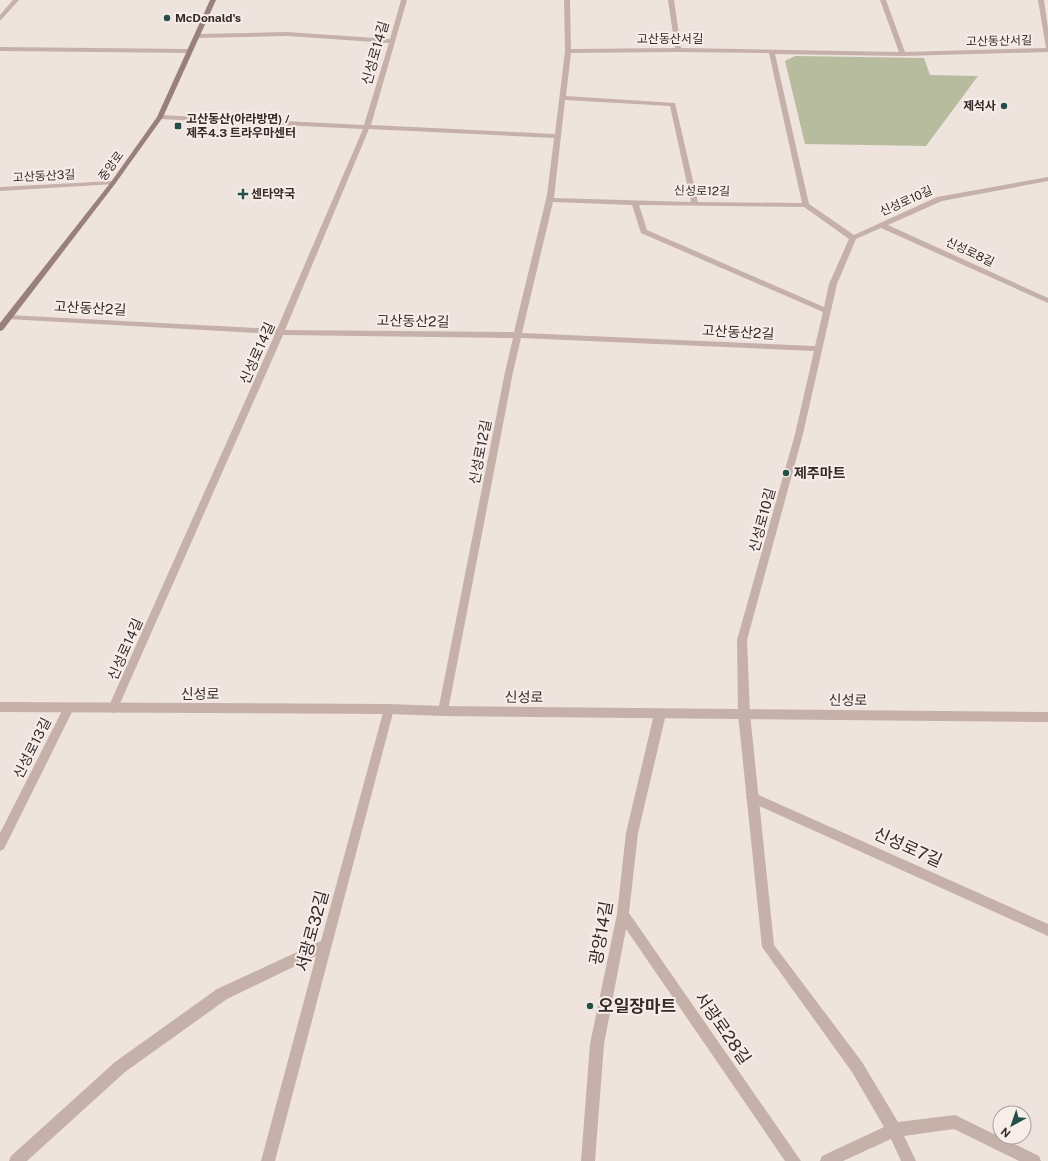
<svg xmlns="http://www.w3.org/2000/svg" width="1048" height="1161" font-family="'Public Sans','Noto Sans KR',sans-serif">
<rect width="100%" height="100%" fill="#efe3dd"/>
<path fill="#b8bc9f" d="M795,56L924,58L930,75L978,76L926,146L805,144L785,61Z"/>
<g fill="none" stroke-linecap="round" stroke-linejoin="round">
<path fill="#c5b1aa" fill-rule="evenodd" d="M752,792L1048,924V936L748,801L746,797L748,793Z"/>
<g fill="#c5b1aa" fill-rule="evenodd">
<path d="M13,0H19L0,21V15Z"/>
<path d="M401,0H407L371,125L555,134L565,51L564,0H570L571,49L675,48L668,0H674L681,48L899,52L880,0H886L905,52L1046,48L1038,0H1044L1048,28V52L903,56L775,54L809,204L854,235L937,197L1048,177V181L942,201L888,225L1048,298V303L881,228L856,239L837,284L803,434L747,640L750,714L774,945L862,1062L898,1122L955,1115L1039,1156L1041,1161H1019L954,1129L904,1136L916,1161H901L891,1139L843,1161H820L822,1156L884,1127L852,1072L762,947L738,714L737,640L795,434L814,351L521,338L513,372L448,711L447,714L443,716L439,714L438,711L505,372L513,338L283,335L118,708L117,711L113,713L109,711L108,708L275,334L8,319L4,317L8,315L277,329L363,129L160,119L157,117L160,115L364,125L389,43L287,36L197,38L194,36L197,34L287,32L390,39ZM678,52L769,53L802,203L698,202L675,103L566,96L571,53ZM565,100L670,106L691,202L554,198ZM369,129L554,138L547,195L514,332L285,330ZM553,202L632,205L641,233L823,312L815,346L522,333ZM639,205L804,207L849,239L829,284L824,307L647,230Z"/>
<path d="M0,47L190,49L193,51L190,53L0,51Z"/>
<path d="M113,181L116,183L115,184L0,191V187Z"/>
<path d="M69,703L73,705L74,708L4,849L0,851V833L65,705Z"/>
<path d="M389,704L393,706L394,709L275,1161H261L316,956L227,999L125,1072L27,1161H9L11,1156L115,1062L217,989L321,941L384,709L385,706Z"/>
<path d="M660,709L664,711L666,714L638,833L629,913L801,1161H785L626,929L604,1044L595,1161H581L590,1044L617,914L626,833L654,714L656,711Z"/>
</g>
<path fill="#c5b1aa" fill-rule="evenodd" d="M0,702L389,704L443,706L1048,712V722L443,716L389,714L0,712Z"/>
<path fill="#99807c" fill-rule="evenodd" d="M210,0H216L163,117L115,184L3,330L0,331V323L111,182L157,117Z"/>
</g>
<g fill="#245049" stroke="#f7ede9" stroke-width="1.5">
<circle cx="167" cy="18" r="4"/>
<circle cx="1004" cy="106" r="4"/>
<rect x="174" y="122" width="8" height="8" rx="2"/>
<path d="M241 188h4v4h4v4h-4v4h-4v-4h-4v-4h4z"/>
<circle cx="786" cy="473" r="4"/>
<circle cx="590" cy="1006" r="4"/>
</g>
<g text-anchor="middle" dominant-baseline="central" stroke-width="4" stroke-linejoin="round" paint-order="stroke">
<g font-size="12" font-weight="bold" fill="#342a29" stroke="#f7ede9" text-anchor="start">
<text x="175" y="18">McDonald's</text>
<text x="996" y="106" text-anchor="end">제석사</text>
<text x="186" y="119">고산동산(아라방면) /<tspan x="186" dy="14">제주4.3 트라우마센터</tspan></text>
<text x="251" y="194">센타약국</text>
</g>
<g font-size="12" fill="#342a29" stroke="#f7ede9">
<text x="670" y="39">고산동산서길</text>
<text transform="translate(999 41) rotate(-1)">고산동산서길</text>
<text transform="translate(111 166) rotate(-54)">중앙로</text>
<text transform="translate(44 176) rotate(-3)">고산동산3길</text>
<text transform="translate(702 191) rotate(1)">신성로12길</text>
<text transform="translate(906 201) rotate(-24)">신성로10길</text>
<text transform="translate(970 252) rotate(25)">신성로8길</text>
</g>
<g font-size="14" fill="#342a29" stroke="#f7ede9">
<text transform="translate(375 53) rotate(-74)">신성로14길</text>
<text transform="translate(90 308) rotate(3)">고산동산2길</text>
<text transform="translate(413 321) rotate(1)">고산동산2길</text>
<text transform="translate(738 332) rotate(3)">고산동산2길</text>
<text transform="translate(257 353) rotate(-66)">신성로14길</text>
<text transform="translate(480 452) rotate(-79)">신성로12길</text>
<text transform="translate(762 520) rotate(-75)">신성로10길</text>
<text transform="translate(125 649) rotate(-66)">신성로14길</text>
<text x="200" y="694">신성로</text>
<text transform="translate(524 697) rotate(1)">신성로</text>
<text transform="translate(848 700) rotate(1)">신성로</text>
<text transform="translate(32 748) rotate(-63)">신성로13길</text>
</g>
<g font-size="14" font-weight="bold" fill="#342a29" stroke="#f7ede9" text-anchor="start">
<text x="794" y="473">제주마트</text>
</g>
<g font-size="17" fill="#342a29" stroke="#f7ede9">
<text transform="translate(908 847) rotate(24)">신성로7길</text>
<text transform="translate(312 931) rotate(-75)">서광로32길</text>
<text transform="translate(601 933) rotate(-80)">광양14길</text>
<text transform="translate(723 1028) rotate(55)">서광로28길</text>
</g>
<g font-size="17" font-weight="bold" fill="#342a29" stroke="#f7ede9" text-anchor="start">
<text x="598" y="1006">오일장마트</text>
</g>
</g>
<g transform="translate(1012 1125) rotate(220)"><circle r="19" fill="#f7ede9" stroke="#a99f9c"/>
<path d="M0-3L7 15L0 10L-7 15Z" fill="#245049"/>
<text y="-6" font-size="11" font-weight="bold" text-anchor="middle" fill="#342a29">N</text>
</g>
</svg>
